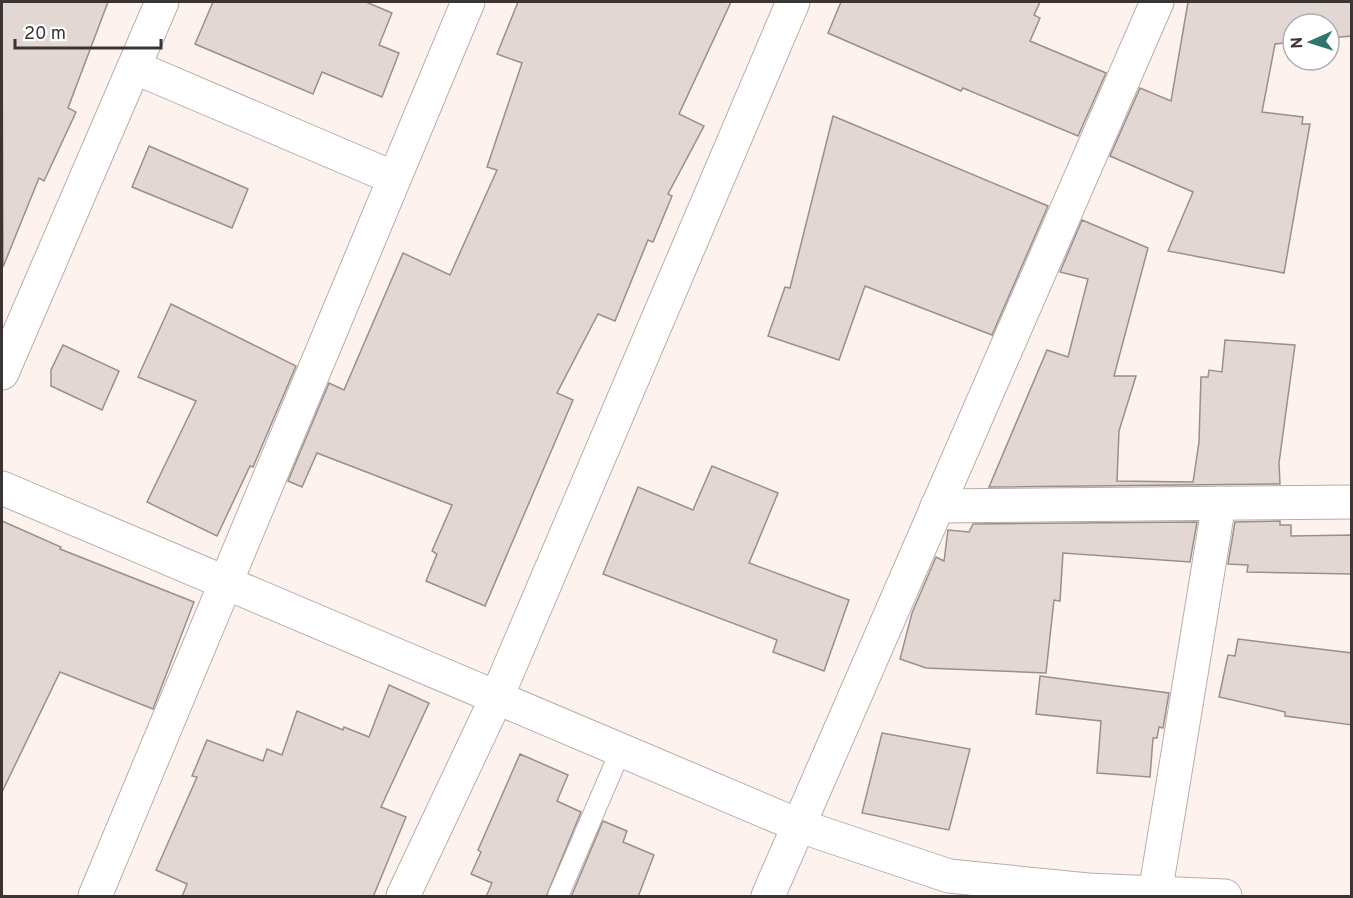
<svg xmlns="http://www.w3.org/2000/svg" width="1353" height="898" font-family="Overpass,sans-serif">
<rect width="100%" height="100%" fill="#fef2ef"/>
<g fill="#e2d7d3" stroke="#9a8f8c" stroke-width="1.5">
<path d="M2,2H108L68,108L76,112L44,181L39,178L3,267Z"/>
<path d="M213,2H366L392,13L379,45L399,53L382,97L322,72L313,94L195,44Z"/>
<path d="M518,2H731L679,114L704,126L668,194L672,196L653,242L648,240L615,321L598,314L557,393L573,400L485,606L426,581L437,554L432,551L452,505L317,453L302,487L288,481L329,383L344,390L403,253L450,275L497,170L487,167L522,63L497,54Z"/>
<path d="M841,2H1040L1034,15L1040,18L1030,41L1106,73L1078,136L963,88L961,91L828,33Z"/>
<path d="M1188,2H1352V36L1329,38V24H1293V42L1275,44L1262,112L1303,117L1302,124H1310L1284,273L1168,251L1193,192L1110,156L1140,88L1171,101Z"/>
<path d="M833,116L1048,206L992,335L865,286L839,360L768,336L785,287L790,288Z"/>
<path d="M149,146L248,189L232,228L132,187Z"/>
<path d="M1082,220L1148,248L1114,376H1136L1119,431L1117,481L1193,482L1199,442L1201,377H1208L1209,370L1222,372L1225,340L1295,345L1279,463L1280,484L989,487L1047,350L1068,357L1088,279L1060,272Z"/>
<path d="M171,304L296,366L253,467L250,466L217,536L147,502L196,401L138,377Z"/>
<path d="M63,345L119,371L102,410L51,386V370Z"/>
<path d="M712,466L778,493L749,563L849,600L824,671L773,652L777,640L603,574L638,487L693,510Z"/>
<path d="M2,521L61,547L60,549L194,602L153,709L60,672L2,792Z"/>
<path d="M1280,521V525H1291V536L1352,535V574L1247,572L1248,565L1228,564L1235,522Z"/>
<path d="M1197,522L1190,562L1063,553L1060,601L1054,600L1046,673L926,668L900,659L912,613L936,557L944,561L948,530L969,532L973,524Z"/>
<path d="M1238,639L1352,653V725L1285,716V712L1219,697L1228,655L1235,656Z"/>
<path d="M1040,676L1169,693L1163,728L1159,727L1157,738H1153L1150,777L1097,773L1101,721L1036,714Z"/>
<path d="M389,685L429,703L381,807L406,817L373,897H182L187,884L156,870L197,777L192,776L207,740L263,761L267,749L282,755L297,711L343,730L344,727L369,737Z"/>
<path d="M882,733L970,749L949,830L862,813Z"/>
<path d="M520,754L568,775L557,801L581,812L546,897H486L492,883L471,874L481,852L478,850Z"/>
<path d="M603,821L627,831L623,842L654,855L638,897H571Z"/>
</g>
<g fill="none" stroke-linecap="round" stroke-linejoin="round">
<defs>
<path id="lane" d="M558,896L620,752"/>
<g id="street">
<path d="M134,67L394,178"/>
<path d="M2,373L162,2"/>
<path d="M2,488L800,826L949,876L1088,890L1225,896"/>
<path d="M937,506L1352,502"/>
<path d="M1155,894L1219,503"/>
<path d="M95,896L468,2"/>
<path d="M403,896L496,699L793,2"/>
<path d="M768,896L1157,2"/>
</g>
</defs>
<use href="#lane" stroke="#b9adaa" stroke-width="22"/>
<use href="#street" stroke="#b9adaa" stroke-width="35"/>
<use href="#lane" stroke="#fff" stroke-width="20"/>
<use href="#street" stroke="#fff" stroke-width="33"/>
</g>
<rect width="1353" height="898" fill="none" stroke="#3a3534" stroke-width="6"/>
<g transform="translate(1311 42) rotate(267)"><circle r="28" fill="#ffffff" stroke="#b0aeae" stroke-width="1.5"/>
<path d="M0-4.5L10 22L0 15L-10 22Z" fill="#307569"/>
<text y="-9" font-size="16" font-weight="bold" text-anchor="middle" fill="#3a3534">N</text>
</g>
<path d="M15 39v9h146v-9" fill="none" stroke="#3a3534" stroke-width="3"/>
<text x="24" y="39" font-size="18" fill="#3a3534" stroke="#ffffff" stroke-width="4.5" paint-order="stroke">20 m</text>
</svg>
